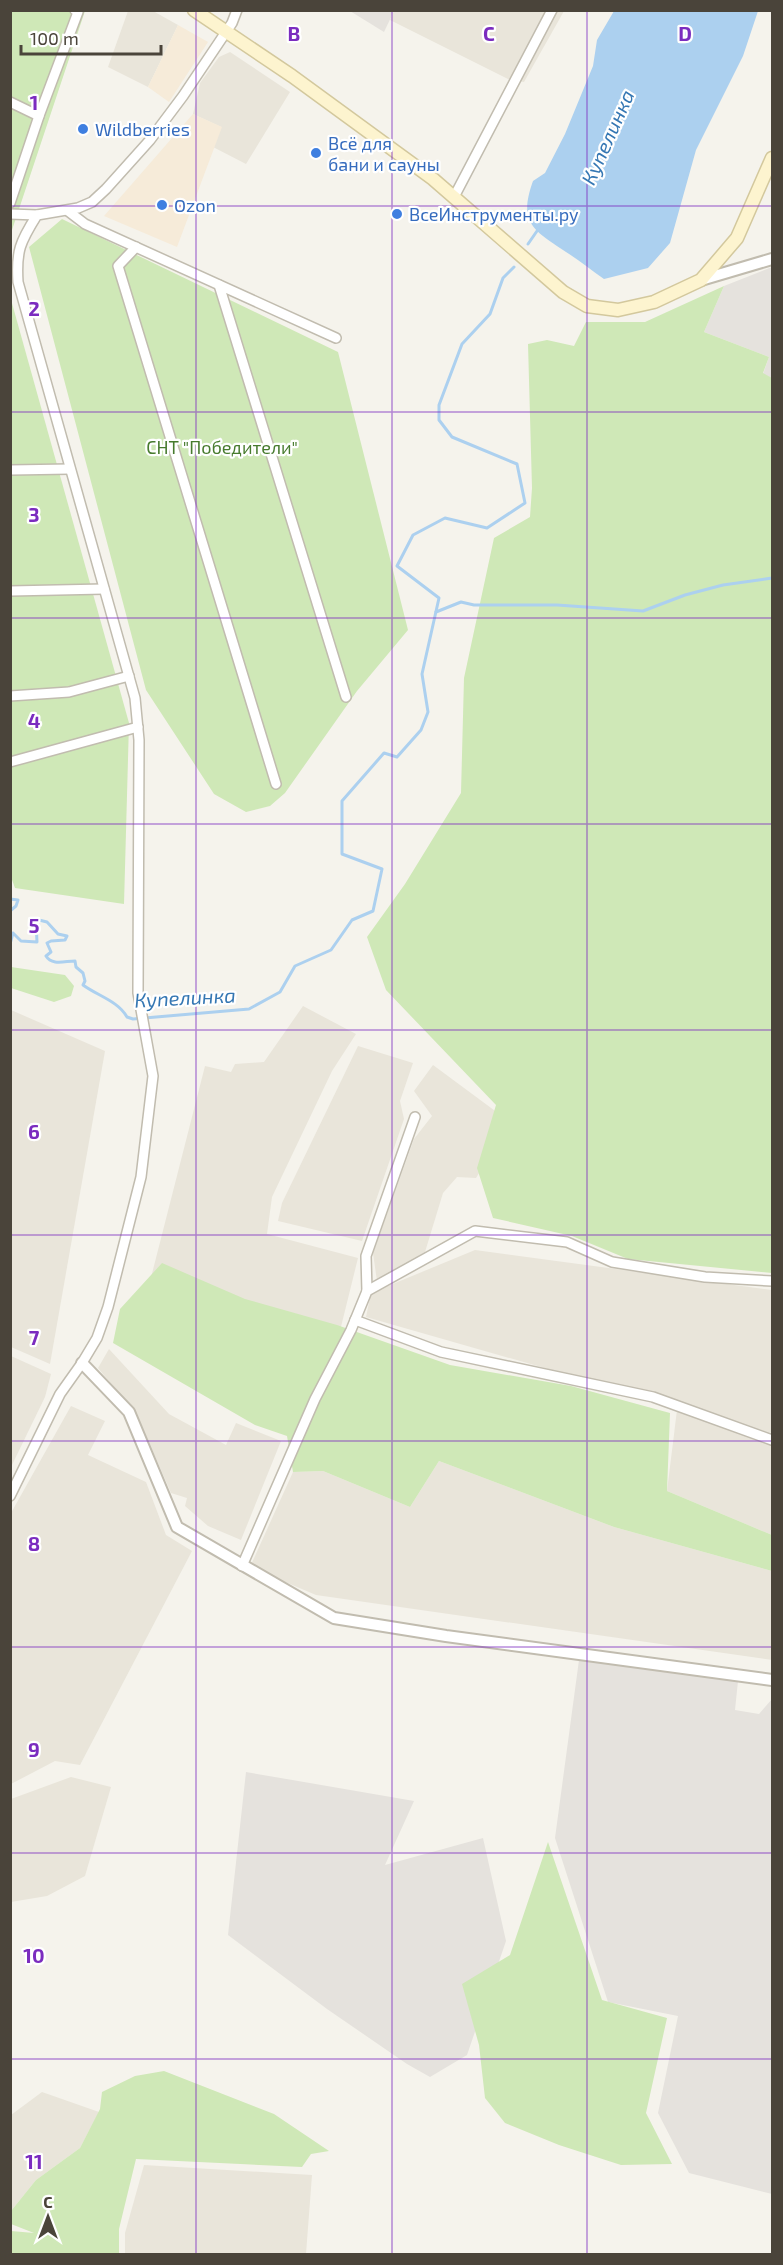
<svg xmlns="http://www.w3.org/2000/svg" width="783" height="2265" font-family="'Exo 2',sans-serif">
<rect width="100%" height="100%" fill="#f5f3ec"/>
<g fill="#e9e5da">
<path d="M128,11H153L178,25L148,87L108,67Z"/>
<path d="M394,11H564L524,82L510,80L390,20Z"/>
<path d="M230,52L290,92L246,164L213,147L221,127L193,114L200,83L219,57Z"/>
<path d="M303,1006L356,1034L332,1071L272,1197L267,1234L358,1258L338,1339L132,1352L205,1066L231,1072L235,1064L264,1062Z"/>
<path d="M11,1010L105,1051L50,1364L11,1347Z"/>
<path d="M358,1046L413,1063L400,1101L404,1119L362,1241L278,1221L282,1203Z"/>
<path d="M433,1065L510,1122L476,1178L457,1177L443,1193L425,1252L377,1281L373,1253L414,1139L432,1116L414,1091Z"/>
<path d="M475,1250L772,1290V1433L366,1317L371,1293Z"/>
<path d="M109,1349L169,1414L226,1445L236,1423L281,1441L241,1540L208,1526L185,1506L187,1498L171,1493L137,1415L98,1368Z"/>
<path d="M11,1356L51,1374L45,1397L11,1467Z"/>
<path d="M71,1406L105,1421L88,1455L146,1482L166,1535L192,1551L80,1765L55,1761L11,1784V1513Z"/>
<path d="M677,1410L772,1442V1535L667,1491Z"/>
<path d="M439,1461L614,1527L772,1571V1660L316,1595L250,1567L293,1472L323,1471L410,1507Z"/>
<path d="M71,1777L111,1787L85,1876L47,1896L11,1902V1799Z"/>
<path d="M42,2092L99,2112L80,2148L36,2180L11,2211V2115Z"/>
<path d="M144,2165L312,2175L306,2254H125V2233Z"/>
</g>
<g fill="#f6ebd9">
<path d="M178,25L208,42L169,102L148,87Z"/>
<path d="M193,114L222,127L177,247L104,216Z"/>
</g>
<g fill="#e5e2dd">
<path d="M350,11L394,10V11L384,32Z"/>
<path d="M772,267V378L763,374L769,357L704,332L724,286Z"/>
<path d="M579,1660L738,1681L735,1710L759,1714L772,1699V2194L689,2173L658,2113L678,2016L608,2002L555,1838Z"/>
<path d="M246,1772L414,1801L385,1865L483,1838L506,1941L467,2055L430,2077L407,2064L327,2009L228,1935Z"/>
</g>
<g fill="#cfe8b7">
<path d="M11,11H85L11,233Z"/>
<path d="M62,219L338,352L408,630L357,691L285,793L270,806L246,812L214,794L146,690L29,247Z"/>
<path d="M724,286L704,332L769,357L763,373L772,378V1273L628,1259L572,1236L493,1218L477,1168L496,1105L386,990L367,937L405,884L461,793L464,678L494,538L530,517L532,488L528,344L547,340L574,346L586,322H645Z"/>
<path d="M10,296L129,723L124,904L15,888L11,877Z"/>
<path d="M11,967L65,975L74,986L71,996L54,1002L11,988Z"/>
<path d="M162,1263L245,1299L337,1325L450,1365L571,1386L670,1413L667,1491L772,1535V1571L614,1527L439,1461L410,1507L323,1471L293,1472L287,1436L255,1425L113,1343L120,1309Z"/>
<path d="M548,1842L602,2000L667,2018L646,2113L672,2164L621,2165L559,2145L505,2123L485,2098L479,2045L462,1984L510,1955Z"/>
<path d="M164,2071L274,2114L329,2151L311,2154L302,2167L136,2159L119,2229V2254H11V2231L34,2233L11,2224V2211L36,2180L80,2148L100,2109L102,2092L135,2076Z"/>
</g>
<path fill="#acd0ef" d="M614,11H758L743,56L696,150L670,243L648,268L604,279C591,270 579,260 566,252C533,230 518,223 533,181L545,173L565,134L593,66L597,40Z"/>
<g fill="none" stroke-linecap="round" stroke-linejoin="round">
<g stroke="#acd0ef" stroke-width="3">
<path d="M528,244L537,231"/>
<path d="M436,612L461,602L474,605H557L643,611L685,595L723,585L772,578"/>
<path d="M10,899L18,900L16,906L10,911"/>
<path d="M10,944L13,933L21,941L37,942L36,922L39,920L47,922L58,934L67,936L65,940L51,941L47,943L51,952L46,956C52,966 65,961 75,961L76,967L83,973L85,981L83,985C98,996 118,1001 127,1017L133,1019L249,1009L280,992L295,966L331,950L352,920L373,911L382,869L342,854V801L384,753L397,757L421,730L428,712L422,674L439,598L397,566L413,535L445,518L487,528L525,503L517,464L452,437L439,420V405L462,344L490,314L503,278L514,267"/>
</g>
<defs>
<g id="minor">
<path d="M10,102L39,116"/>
<path d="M454,197L552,10"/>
<path d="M10,203L39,116L78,12L75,10"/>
<path d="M68,211L85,224L336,338"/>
<path d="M10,214L37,215"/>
<path d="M136,247L118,266L276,784"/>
<path d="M219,285L346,697"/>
<path d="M10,470L70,469"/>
<path d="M10,591L104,589"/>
<path d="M10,696L69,692L129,676"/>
<path d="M10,762L138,727"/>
<path d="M367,1291L366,1256L415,1117"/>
<path d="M355,1320L441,1352L653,1397L772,1440"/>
<path d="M10,1496L60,1394L82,1363L97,1338L108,1307L141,1177L153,1076L138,993L139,740L135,698L18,282C16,251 20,242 37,215L78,208L92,202L106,189L150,140L183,96L232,23L237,10"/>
<path d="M242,1566L315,1399L351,1330L367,1291L475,1231L567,1242L612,1262L705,1277L772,1281"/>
</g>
<g id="tertiary">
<path d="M701,280L772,259"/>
<path d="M82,1363L129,1412L177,1527L334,1618L446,1636L772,1680"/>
</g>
<path id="secondary" d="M194,10L292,76L433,179L563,292L587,306L618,310L654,302L701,280L737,238L772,158"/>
</defs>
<use href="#minor" stroke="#c1bcaf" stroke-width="12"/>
<use href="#tertiary" stroke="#c1bcaf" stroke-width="14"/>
<use href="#secondary" stroke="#d3c89d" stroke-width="15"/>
<use href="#minor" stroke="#fff" stroke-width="9"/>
<use href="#tertiary" stroke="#fff" stroke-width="10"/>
<use href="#secondary" stroke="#fdf4cf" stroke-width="12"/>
</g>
<path fill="none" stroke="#7b2cbf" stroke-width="1.5" stroke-opacity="0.55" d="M196,10V2254M392,10V2254M587,10V2254M10,206H772M10,412H772M10,618H772M10,824H772M10,1030H772M10,1235H772M10,1441H772M10,1647H772M10,1853H772M10,2059H772"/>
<g fill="#3f7fe0" stroke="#fff" stroke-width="2">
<circle cx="83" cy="129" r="6"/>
<circle cx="316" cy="153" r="6"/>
<circle cx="162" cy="205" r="6"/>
<circle cx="397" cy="214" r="6"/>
</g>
<g text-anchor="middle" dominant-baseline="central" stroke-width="4.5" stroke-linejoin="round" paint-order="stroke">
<g font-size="18" fill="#366cbe" stroke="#fff" text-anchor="start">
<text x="95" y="129">Wildberries</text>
<text x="328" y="143">Всё для<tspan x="328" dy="21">бани и сауны</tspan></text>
<text x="174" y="205">Ozon</text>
<text x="409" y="214">ВсеИнструменты.ру</text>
</g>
<g font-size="18" fill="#477b2e" stroke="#fff">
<text x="222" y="447">СНТ "Победители"</text>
</g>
<g font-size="20" font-style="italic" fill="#3577b3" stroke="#fff">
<text transform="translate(607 137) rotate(-66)">Купелинка</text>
<text transform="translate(185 997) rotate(-3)">Купелинка</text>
</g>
</g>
<g font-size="20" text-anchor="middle" font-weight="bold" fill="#7b2cbf" stroke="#fff" stroke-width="4.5" stroke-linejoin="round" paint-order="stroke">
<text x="294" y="41">B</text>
<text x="489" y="41">C</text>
<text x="685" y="41">D</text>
<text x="34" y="110">1</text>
<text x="34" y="316">2</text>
<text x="34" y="522">3</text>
<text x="34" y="728">4</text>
<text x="34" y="933">5</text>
<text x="34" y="1139">6</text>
<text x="34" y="1345">7</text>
<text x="34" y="1551">8</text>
<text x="34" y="1757">9</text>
<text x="34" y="1963">10</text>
<text x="34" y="2169">11</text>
</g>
<rect width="783" height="2265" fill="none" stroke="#4a443a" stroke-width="24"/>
<g transform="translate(48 2217)" stroke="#ffffff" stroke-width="4.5" paint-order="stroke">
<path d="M0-4.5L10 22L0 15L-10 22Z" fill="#4a443a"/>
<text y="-9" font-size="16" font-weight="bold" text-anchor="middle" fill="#4a443a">С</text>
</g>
<path d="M21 45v9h140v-9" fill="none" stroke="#4a443a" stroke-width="3"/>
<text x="30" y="45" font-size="18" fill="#4a443a" stroke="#ffffff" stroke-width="4.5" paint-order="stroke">100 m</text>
</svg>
